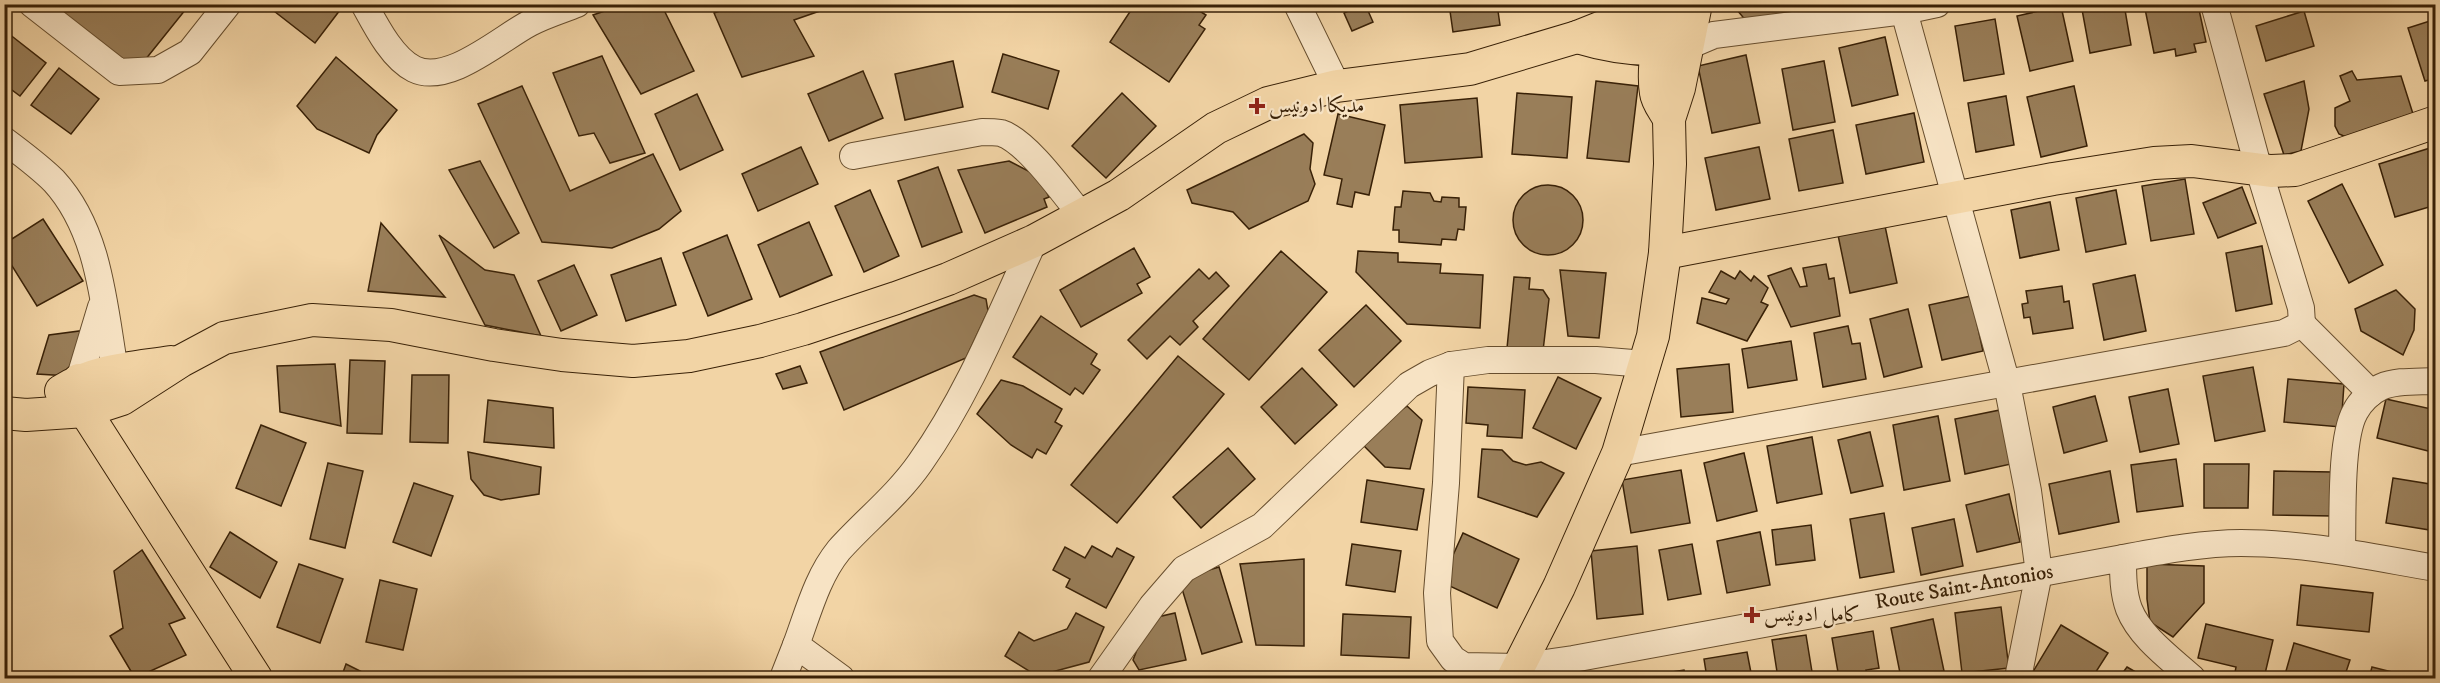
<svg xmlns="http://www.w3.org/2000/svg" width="2440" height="683" font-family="'IM FELL DW Pica',Amiri,serif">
<rect width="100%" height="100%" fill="#f2d4a5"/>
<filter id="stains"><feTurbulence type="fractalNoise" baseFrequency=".00333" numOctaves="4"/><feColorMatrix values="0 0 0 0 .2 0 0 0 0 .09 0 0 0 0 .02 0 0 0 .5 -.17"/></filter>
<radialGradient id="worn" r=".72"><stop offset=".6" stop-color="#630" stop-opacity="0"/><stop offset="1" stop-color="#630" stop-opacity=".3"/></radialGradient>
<g fill="#997e59" stroke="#392107" stroke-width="1.5">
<path d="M45,4H190L145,60L118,63Z"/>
<path d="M265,4H333L340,10L315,43Z"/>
<path d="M625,4H661L694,71L641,94L593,15Z"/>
<path d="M741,4H840L794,20L814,56L742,77L714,13Z"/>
<path d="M1135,4H1195L1193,7L1206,15L1199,25L1205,29L1169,82L1110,42Z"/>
<path d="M1363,4H1365L1373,22L1352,31L1344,13Z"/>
<path d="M1449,4H1497L1500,25L1453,32Z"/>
<path d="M1732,4H1783L1784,13L1747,22Z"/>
<path d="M2081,4H2124L2131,45L2090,53Z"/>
<path d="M2144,4H2183L2184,8L2198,5L2206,42L2194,44L2196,52L2176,56L2175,49L2154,53Z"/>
<path d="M2061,6L2073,61L2030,71L2017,16Z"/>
<path d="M2304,11L2314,46L2266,61L2256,26Z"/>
<path d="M1995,19L2004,74L1964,81L1955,26Z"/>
<path d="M2436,19V78L2425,81L2408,28Z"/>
<path d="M4,30L46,63L20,96L4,84Z"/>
<path d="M1885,37L1898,95L1852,106L1839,48Z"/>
<path d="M1003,54L1059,71L1048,109L992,92Z"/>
<path d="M1746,55L1760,123L1712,133L1698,66Z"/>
<path d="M602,56L645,153L610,163L594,133L579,136L553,73Z"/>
<path d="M336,57L397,110L377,135L369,153L317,129L297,106Z"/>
<path d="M953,61L963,107L905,120L895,74Z"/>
<path d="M1824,61L1835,122L1793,130L1782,69Z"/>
<path d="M59,68L99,99L71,134L31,105Z"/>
<path d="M863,71L883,118L829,141L808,94Z"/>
<path d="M2352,71L2357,80L2401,76L2414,117L2346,137L2339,134L2335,126V108L2350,101L2340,76Z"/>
<path d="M1596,81L1638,86L1629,162L1587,158Z"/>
<path d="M2304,81L2309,109L2301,151L2284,155L2264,94Z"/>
<path d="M522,86L570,191L653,154L681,211L659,229L612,248L542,242L478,104Z"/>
<path d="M2074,86L2087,146L2041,157L2027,97Z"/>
<path d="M1122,93L1156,126L1106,178L1072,146Z"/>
<path d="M1517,93L1572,97L1567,158L1512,154Z"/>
<path d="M697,94L723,150L680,170L655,114Z"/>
<path d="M2006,96L2014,145L1976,152L1968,103Z"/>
<path d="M1477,98L1482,157L1405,163L1400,105Z"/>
<path d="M1914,113L1924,162L1866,174L1856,125Z"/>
<path d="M1338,114L1385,125L1369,195L1355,192L1352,207L1337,204L1342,179L1324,175Z"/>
<path d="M1833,130L1843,183L1799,191L1789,139Z"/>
<path d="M1304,134L1313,143L1310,169L1315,184L1308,201L1249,229L1233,212L1192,203L1187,190Z"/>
<path d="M801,147L818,184L758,211L742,174Z"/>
<path d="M1759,147L1770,199L1716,210L1705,158Z"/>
<path d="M2430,148L2436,166V205L2395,217L2379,164Z"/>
<path d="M480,161L519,233L494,248L449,170Z"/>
<path d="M1009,161L1038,176L1049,197L1044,199L1047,207L985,233L958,170Z"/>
<path d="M938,167L962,232L922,247L898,181Z"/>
<path d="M2185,179L2194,234L2151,241L2142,186Z"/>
<path d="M2342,184L2383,265L2349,283L2308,201Z"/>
<circle cx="1548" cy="220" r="35"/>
<path d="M2242,187L2256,223L2218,238L2203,203Z"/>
<path d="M870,190L899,256L864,272L835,206Z"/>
<path d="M2116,190L2126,244L2086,252L2076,198Z"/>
<path d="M1403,191L1430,193L1434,201L1441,202L1442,197L1459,198V207H1466L1464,230L1458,229L1456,240L1442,239L1441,245L1399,242V230H1393L1395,207H1401Z"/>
<path d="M2050,202L2059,250L2020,258L2011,210Z"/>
<path d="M43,219L83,281L37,306L4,253V244Z"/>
<path d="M809,222L832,275L780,297L758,245Z"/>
<path d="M381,223L445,297L368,291Z"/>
<path d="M1885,226L1897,283L1850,293L1838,235Z"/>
<path d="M439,235L485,270L514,275L541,336L485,325Z"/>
<path d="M727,235L752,299L708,316L683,253Z"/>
<path d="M2262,246L2272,304L2236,311L2226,253Z"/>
<path d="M1134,248L1150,277L1137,284L1142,293L1081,327L1060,290Z"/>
<path d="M1281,251L1327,292L1249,380L1203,339Z"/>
<path d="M1358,251L1398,253V262L1441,264L1440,273L1483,275L1480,328L1407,324L1356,272Z"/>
<path d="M661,258L676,305L626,321L611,275Z"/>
<path d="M1826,264L1829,279L1834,278L1840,316L1791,327L1768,276L1791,268L1800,287L1807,286L1803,268Z"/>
<path d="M574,265L597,315L561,331L538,281Z"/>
<path d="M1199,269L1209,279L1216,272L1229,286L1193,321L1198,327L1180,345L1170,336L1147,359L1128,340Z"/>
<path d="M1560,270L1606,273L1599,338L1568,336Z"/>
<path d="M1721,271L1735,279L1740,271L1751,281L1754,276L1768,288L1761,302L1768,305L1747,341L1697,323L1702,298L1726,304L1729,299L1709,292Z"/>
<path d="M2135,275L2146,331L2104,340L2093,284Z"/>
<path d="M1514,277L1530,278L1529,289L1543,290L1549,299L1543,351L1507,348Z"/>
<path d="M2062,286L2064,302L2069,301L2073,328L2033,334L2030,317L2024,318L2022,304L2028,303L2026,291Z"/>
<path d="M2396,290L2415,309L2414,330L2403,355L2361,331L2355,309Z"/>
<path d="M974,295L986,299L988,311L966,358L844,410L820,352Z"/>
<path d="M1971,296L1983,351L1942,360L1929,305Z"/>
<path d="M1366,305L1401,341L1354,387L1319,350Z"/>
<path d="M1908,309L1922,367L1884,377L1870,319Z"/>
<path d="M1041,316L1097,354L1091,364L1100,370L1083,394L1075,388L1070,395L1013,357Z"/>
<path d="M1848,326L1852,344L1860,343L1866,379L1823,387L1814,333Z"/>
<path d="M87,330L69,376L37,374L49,335Z"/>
<path d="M1791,341L1797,380L1748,388L1742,349Z"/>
<path d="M1178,356L1224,394L1117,523L1071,485Z"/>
<path d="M350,360L385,361L382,434L347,433Z"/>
<path d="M335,364L341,426L280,412L277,366Z"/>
<path d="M1729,364L1733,412L1681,417L1677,369Z"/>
<path d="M800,366L807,383L783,389L776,374Z"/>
<path d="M2253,367L2265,431L2215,441L2203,376Z"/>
<path d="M1302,368L1337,405L1295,444L1261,407Z"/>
<path d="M412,375H449L448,443L410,442Z"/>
<path d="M1558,377L1601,398L1576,449L1533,428Z"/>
<path d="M2288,379L2344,384L2341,427L2284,422Z"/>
<path d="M1001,380L1023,386L1062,409L1055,422L1062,426L1046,454L1037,449L1032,458L1011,445L977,414Z"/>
<path d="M1468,387L1525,390L1522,438L1487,436L1488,425L1466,423Z"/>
<path d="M2168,389L2179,444L2140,452L2129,397Z"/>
<path d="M2095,396L2107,441L2064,453L2053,407Z"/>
<path d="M2386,399L2436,410V453L2377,438Z"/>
<path d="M488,400L553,408L554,448L484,442Z"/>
<path d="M1407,406L1422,420L1410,469L1385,467L1363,445L1374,427Z"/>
<path d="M2000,410L2011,464L1965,474L1955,419Z"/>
<path d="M1938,416L1950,481L1904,490L1893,425Z"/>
<path d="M261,425L306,443L281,506L236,488Z"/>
<path d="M1870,432L1883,486L1851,493L1838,440Z"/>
<path d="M1812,437L1822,494L1777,503L1767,446Z"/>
<path d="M1228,448L1255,479L1201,528L1173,497Z"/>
<path d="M1482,449L1502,450L1513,461L1526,465L1541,462L1564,473L1537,517L1478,497Z"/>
<path d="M468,452L541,467L539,494L501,500L484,495L471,479Z"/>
<path d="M1744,453L1757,511L1717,521L1704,463Z"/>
<path d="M2176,459L2183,506L2137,512L2131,465Z"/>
<path d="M328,463L363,471L345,548L310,539Z"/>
<path d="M2204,464H2249L2248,508H2204Z"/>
<path d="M1681,470L1690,523L1631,533L1622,480Z"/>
<path d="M2110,471L2119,522L2059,534L2049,484Z"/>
<path d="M2274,471L2333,472V516L2273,515Z"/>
<path d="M2393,478L2436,485V531L2386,523Z"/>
<path d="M1367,480L1424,489L1417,530L1361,522Z"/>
<path d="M414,483L453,496L431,556L393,542Z"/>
<path d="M2009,494L2020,542L1977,552L1966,505Z"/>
<path d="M1884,513L1894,572L1860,578L1850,519Z"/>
<path d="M1954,519L1963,566L1921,575L1912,528Z"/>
<path d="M1811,525L1815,560L1776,565L1772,530Z"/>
<path d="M230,532L277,562L260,598L210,567Z"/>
<path d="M1760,532L1770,585L1727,593L1717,541Z"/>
<path d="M1463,533L1519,559L1497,608L1441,582Z"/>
<path d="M1352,544L1401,551L1395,592L1346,585Z"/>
<path d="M1692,544L1701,594L1668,600L1659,550Z"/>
<path d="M1092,546L1112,557L1117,548L1134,557L1106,608L1066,587L1070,579L1053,570L1065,547L1085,558Z"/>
<path d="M1637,546L1643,614L1597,619L1591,551Z"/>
<path d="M142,550L185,618L169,624L186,655L135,678L110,636L123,628L114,571Z"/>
<path d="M1304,559V646L1256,645L1240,564Z"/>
<path d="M299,564L343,579L320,643L277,627Z"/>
<path d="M2147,564L2204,566V603L2173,637L2150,622L2147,599Z"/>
<path d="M1219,567L1242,642L1202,654L1179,579Z"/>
<path d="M380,580L417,589L403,650L366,642Z"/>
<path d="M2301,585L2373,593L2369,632L2297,625Z"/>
<path d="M2001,607L2009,668L1962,673L1955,613Z"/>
<path d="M1076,613L1104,627L1089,662L1037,676L1005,656L1019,632L1034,641L1067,629Z"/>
<path d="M1175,613L1186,660L1139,670L1133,660L1149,619Z"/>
<path d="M1343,614L1411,617L1409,658L1341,655Z"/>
<path d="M1933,619L1944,671L1901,678L1891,628Z"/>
<path d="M2206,624L2273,640L2264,678H2234L2236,667L2198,658Z"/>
<path d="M2061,625L2108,653L2092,678H2037L2031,675Z"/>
<path d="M1873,631L1879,668L1866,670L1868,678H1839L1832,638Z"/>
<path d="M1806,635L1813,678H1778L1772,640Z"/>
<path d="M2294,643L2350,660L2344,678H2284Z"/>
<path d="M1747,652L1752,678H1707L1704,659Z"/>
<path d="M346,664L374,678H341Z"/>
<path d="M2127,667L2146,678H2119Z"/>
<path d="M2372,667L2416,678H2369Z"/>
<path d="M1684,670L1686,678H1640V677Z"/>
</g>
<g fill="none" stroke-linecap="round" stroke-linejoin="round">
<defs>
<g id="minor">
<path d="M32,4L119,72L158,70L190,52L228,4"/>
<path d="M364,4C376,26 392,58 414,69C448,86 501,38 530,23C545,15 562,10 577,4"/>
<path d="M1297,4L1337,86"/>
<path d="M1902,4L2007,384L2028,491L2039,573L2018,678"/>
<path d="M1688,46L1714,35L1904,11L1937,4"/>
<path d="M4,140C21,153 39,166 54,181C100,231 104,307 115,370"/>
<path d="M853,156L982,132C988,132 995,132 1001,133C1027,141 1064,194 1082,216"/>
<path d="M2302,324L2371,393"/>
<path d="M1451,365L1446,483L1437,593L1440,641L1453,659L1464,666L1519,667L1573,659L2123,558C2123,575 2123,593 2129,609C2140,637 2171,659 2192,678"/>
<path d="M79,380L101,307"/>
<path d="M1618,453L2284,333L2302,324L2301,308L2259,170L2214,4"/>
<path d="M2342,550C2343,517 2340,439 2355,412C2360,402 2370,392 2381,387C2397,380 2418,382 2436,381"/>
<path d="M2123,558C2161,551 2202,543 2241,543C2307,543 2370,557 2436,568"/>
<path d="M783,678L796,645"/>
<path d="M841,678L796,645C808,613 817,577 839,550C865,521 897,496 920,463C968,395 999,317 1034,241"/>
<path d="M1101,678L1152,606L1184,569L1262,526L1409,385L1430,373L1451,365L1488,360H1596L1645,364"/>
</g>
<g id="major">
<path d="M1667,4C1659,28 1652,69 1656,93C1657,102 1665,111 1669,119"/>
<path d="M1577,37C1610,47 1643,52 1677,48"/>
<path d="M1665,253L2053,179L2154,163L2192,161L2271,171L2295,170L2436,122"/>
<path d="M79,380L85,411L256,678"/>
<path d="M61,391C94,370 133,368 171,362"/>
<path d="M4,413L26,415L85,411L122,399L181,361L224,338L312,320L391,325L494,345L562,355L633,361L689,356L760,341L803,329L896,298L948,279L1034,241L1119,195L1216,128L1268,103L1337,86L1470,69L1577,37L1602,27L1663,17L1692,19"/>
<path d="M1513,678L1559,587L1618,453L1653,336L1665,253L1670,164L1669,119L1679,88L1696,4"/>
</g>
</defs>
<use href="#minor" stroke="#674e2e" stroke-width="28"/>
<use href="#major" stroke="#392107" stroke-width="34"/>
<use href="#minor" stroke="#f7e3c4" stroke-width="26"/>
<use href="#major" stroke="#f2d4a5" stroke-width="32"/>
</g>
<g fill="#8f2418" stroke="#f7e3c4" stroke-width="2">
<path d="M1254 97h6v6h6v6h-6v6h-6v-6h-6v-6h6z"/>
<path d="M1749 606h6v6h6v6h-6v6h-6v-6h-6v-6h6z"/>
</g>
<g text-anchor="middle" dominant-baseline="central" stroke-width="4.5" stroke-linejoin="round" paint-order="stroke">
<g font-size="21" fill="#392107" stroke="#f7e3c4" text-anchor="start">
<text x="1269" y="106">مديكا ادونيس</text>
<text x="1764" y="615">كامل ادونيس</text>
</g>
<g font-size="21" fill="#392107" stroke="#f7e3c4">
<text transform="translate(1964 587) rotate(-10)">Route Saint-Antonios</text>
</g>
</g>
<rect width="2440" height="683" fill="none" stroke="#f2d4a5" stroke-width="24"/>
<rect x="6" y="6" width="2428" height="671" fill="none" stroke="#392107" stroke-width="3"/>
<rect x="12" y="12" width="2416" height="659" fill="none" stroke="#392107" stroke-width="1.5"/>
<rect width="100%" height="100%" filter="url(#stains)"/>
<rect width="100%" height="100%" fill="url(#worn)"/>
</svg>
